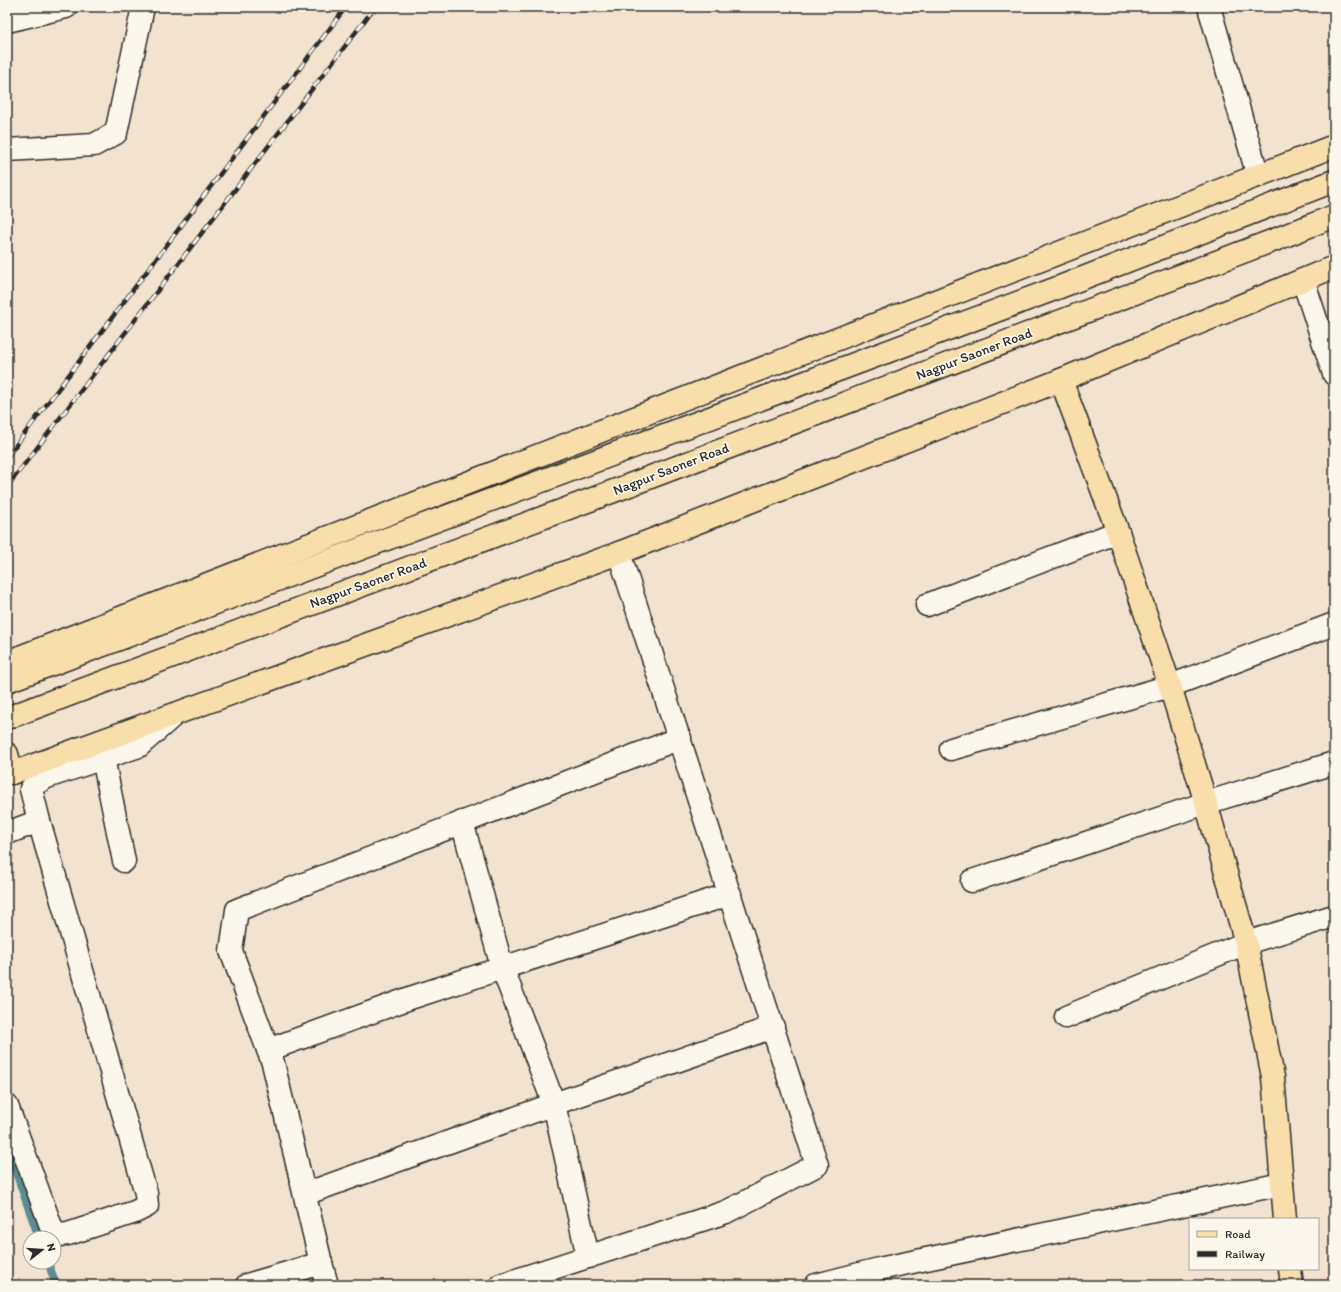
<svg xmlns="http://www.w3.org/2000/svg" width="1341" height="1292" font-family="Itim,sans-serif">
<rect width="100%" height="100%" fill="#f2e3d0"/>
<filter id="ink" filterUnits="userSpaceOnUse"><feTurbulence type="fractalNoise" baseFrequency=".025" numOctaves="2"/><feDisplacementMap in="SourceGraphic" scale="8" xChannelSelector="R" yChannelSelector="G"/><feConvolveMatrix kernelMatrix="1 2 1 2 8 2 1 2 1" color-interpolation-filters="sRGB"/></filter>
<g filter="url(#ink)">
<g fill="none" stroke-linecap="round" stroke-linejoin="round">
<g stroke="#5c8d91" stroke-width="8">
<path d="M7,1147L39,1238"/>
<path d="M48,1262L56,1285"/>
</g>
<defs>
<g id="minor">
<path d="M1209,7L1258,176"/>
<path d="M7,21L66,7"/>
<path d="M7,150L94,145L116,133L143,7"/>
<path d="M1303,280L1334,374"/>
<path d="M927,605L1118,532"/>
<path d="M951,749L1170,686L1334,624"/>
<path d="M103,758L124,861"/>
<path d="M462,822L502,967L554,1104L588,1257"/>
<path d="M7,833L39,821"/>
<path d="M972,881L1206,803L1334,763"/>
<path d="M1066,1017L1246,943L1334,916"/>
<path d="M268,1050L410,998L730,894"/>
<path d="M7,1106L52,1229L59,1235L68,1234L135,1212L147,1206L146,1193L39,821L31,789L35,784L47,777L139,746L174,715"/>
<path d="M305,1194L554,1104L773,1027"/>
<path d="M321,1263L273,1063L231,951L237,910L680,738"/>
<path d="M247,1285L321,1263L327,1285"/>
<path d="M501,1285L726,1212L817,1165L619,553"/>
<path d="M816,1285L879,1269L1282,1184"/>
</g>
<g id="major">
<path d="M1061,380L1118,532L1170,686L1206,803L1246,943L1273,1077L1285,1219"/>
<path d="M7,662L1334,146"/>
<path d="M7,754L12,773L619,553L1061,380L1334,267"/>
<path d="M1290,1269L1292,1285"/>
</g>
<g id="highway">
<path d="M7,681L1052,290L1334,181"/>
<path d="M7,718L598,497L1277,239L1334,216"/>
</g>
</defs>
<use href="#minor" stroke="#2b2b2b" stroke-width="25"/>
<use href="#major" stroke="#2b2b2b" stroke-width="25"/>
<use href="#highway" stroke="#2b2b2b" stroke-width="25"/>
<use href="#minor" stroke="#fbf7ec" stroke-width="22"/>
<use href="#major" stroke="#f8deab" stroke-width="22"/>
<use href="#highway" stroke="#f8deab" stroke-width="22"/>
<defs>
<g id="rail">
<path d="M7,457L346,7"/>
<path d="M7,487L375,7"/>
</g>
</defs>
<use href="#rail" stroke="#2b2b2b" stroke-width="4.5"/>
<use href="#rail" stroke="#fbf7ec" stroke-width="3" stroke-dasharray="9" stroke-linecap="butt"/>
</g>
</g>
<g text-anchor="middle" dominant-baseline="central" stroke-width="3.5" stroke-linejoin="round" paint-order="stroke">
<g font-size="14" fill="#2b2b2b" stroke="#fbf7ec">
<text transform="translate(974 354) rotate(-21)">Nagpur Saoner Road</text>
<text transform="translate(671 469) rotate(-21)">Nagpur Saoner Road</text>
<text transform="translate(368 583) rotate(-20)">Nagpur Saoner Road</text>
</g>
</g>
<rect width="1341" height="1292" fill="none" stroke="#fbf7ec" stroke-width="24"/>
<rect x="12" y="12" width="1317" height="1268" fill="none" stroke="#2b2b2b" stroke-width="1.5" filter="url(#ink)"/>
<rect x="1189" y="1218" width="130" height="52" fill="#fbf7ec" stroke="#a8a59f"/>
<rect x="1197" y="1231" width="20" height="6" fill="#f8deab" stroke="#a8a59f"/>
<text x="1225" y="1238" font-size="12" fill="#2b2b2b">Road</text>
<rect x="1197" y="1251" width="20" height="6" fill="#2b2b2b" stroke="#a8a59f"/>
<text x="1225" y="1258" font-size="12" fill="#2b2b2b">Railway</text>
<g transform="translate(42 1250) rotate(73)"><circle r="19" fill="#fbf7ec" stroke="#a8a59f"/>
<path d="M0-3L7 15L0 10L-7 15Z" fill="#2b2b2b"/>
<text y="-6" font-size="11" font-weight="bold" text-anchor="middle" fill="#2b2b2b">N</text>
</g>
</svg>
